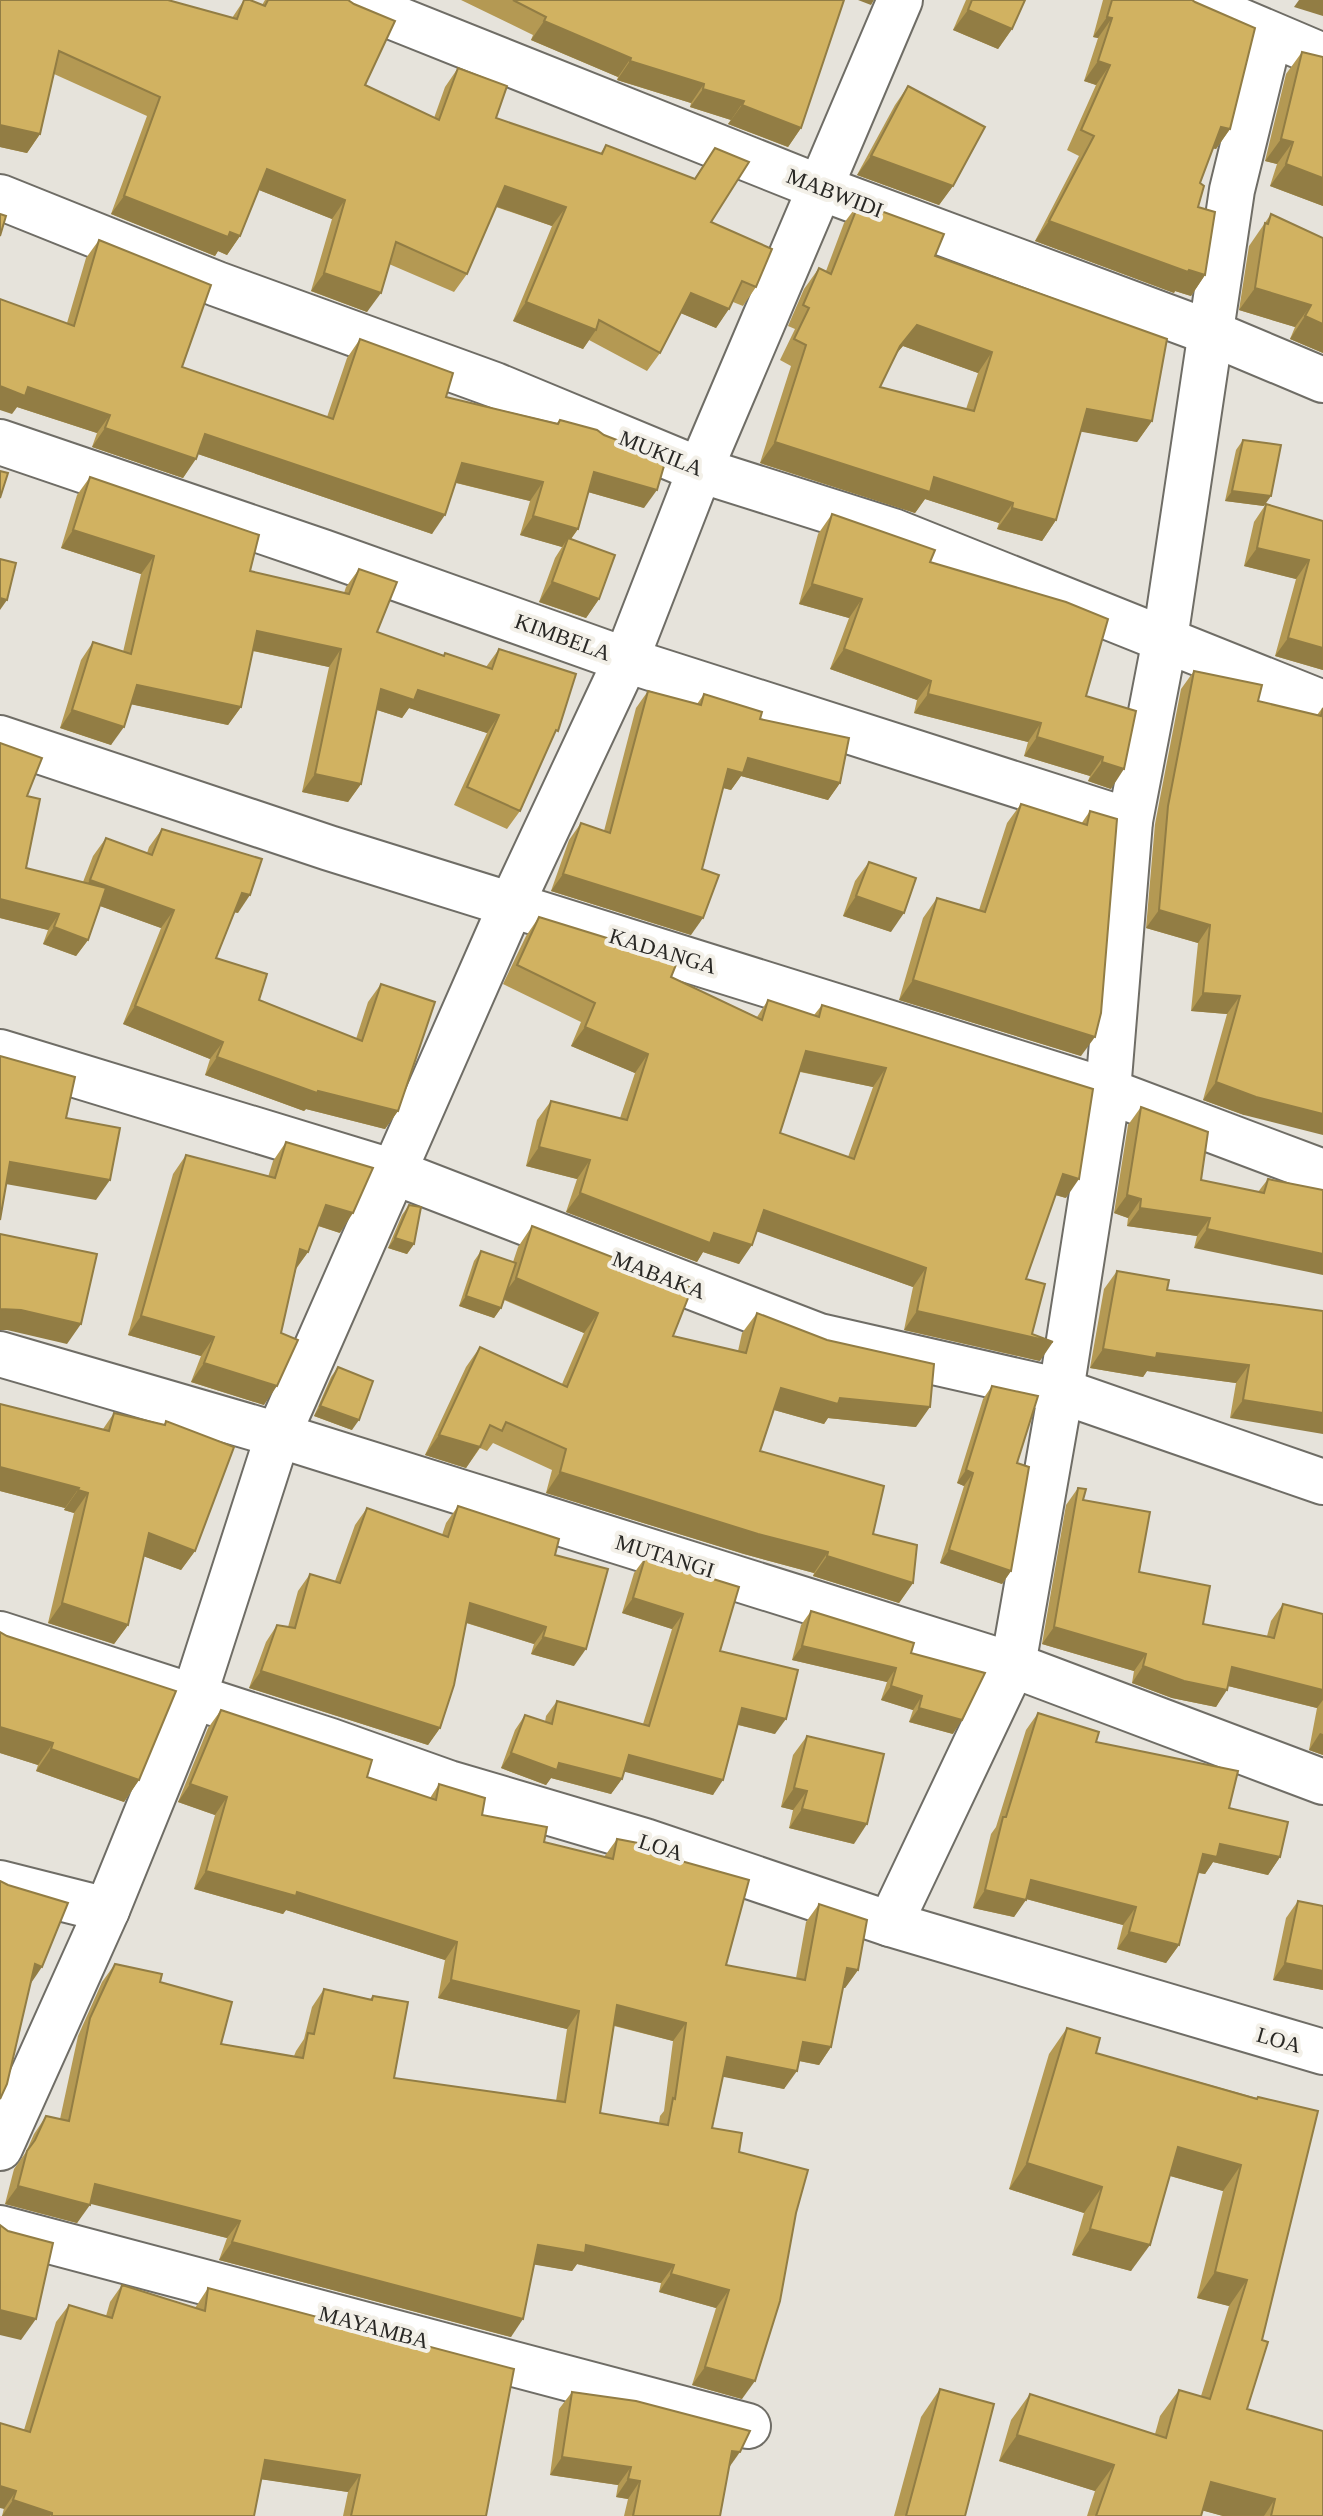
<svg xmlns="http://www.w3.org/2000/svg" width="1323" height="2516" font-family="'Times New Roman',serif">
<rect width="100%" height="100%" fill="#e6e3db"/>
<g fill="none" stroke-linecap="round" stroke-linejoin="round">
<defs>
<g id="minor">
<path d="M350,0L821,188L1211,333L1323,380"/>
<path d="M1191,0L1323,56"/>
<path d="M0,197L217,284L495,385L700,470L893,531L1323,703"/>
<path d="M0,442L323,552L626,660L1130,821"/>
<path d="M0,738L329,848L1108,1091L1323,1172"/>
<path d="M0,1052L394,1172L819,1336L1061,1391L1323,1482"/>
<path d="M0,1354L278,1435L1013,1665L1323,1782"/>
<path d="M0,1634L331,1741L449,1783L645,1841L890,1924L1323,2052"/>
<path d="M0,1883L107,1910"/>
<path d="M890,1924L1013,1665L1061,1391L1108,1091L1130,821L1165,639L1232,190L1270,35"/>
<path d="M0,2148L107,1910L194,1696L278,1435L512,903L626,660L700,470L900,0"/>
<path d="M0,2228L748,2426"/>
</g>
</defs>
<use href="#minor" stroke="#6f6d66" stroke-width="48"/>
<use href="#minor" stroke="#fff" stroke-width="44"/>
</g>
<g fill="#b49953" fill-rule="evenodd">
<path d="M0,0L232,18L244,0L262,5L265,0H348L365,85L434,118L445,87L458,68L496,118L600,154L606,145L694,179L715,148L711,222L756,287L743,306L733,302L716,328L681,313L660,353L647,371L589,340L583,349L513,321L552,226L496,207L467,274L454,292L389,264L367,312L311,291L332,219L259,190L240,236L227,255L218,251L215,256L111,214L147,116L54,74L40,134L27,153L0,147Z"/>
<path d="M461,0H844L801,128L788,147L728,124L731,120L690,107L691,103L617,80L618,77L531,40L533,35Z"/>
<path d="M966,0H1025L1012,29L998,49L953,30Z"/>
<path d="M1103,0H1192L1230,129L1216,149L1213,148L1200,183L1198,207L1205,275L1191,296L1175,291L1174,293L1035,241L1079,156L1067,150L1096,85L1084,81L1098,38L1093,37Z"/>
<path d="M1302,52L1323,206L1270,186L1277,164L1265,161L1286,74Z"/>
<path d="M908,86L953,186L939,205L857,175L895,105Z"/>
<path d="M859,203L935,256L1152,421L1137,442L1081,431L1056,520L1042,541L997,529L999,523L925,499L915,513L760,463L791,366L780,360L795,329L788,326L804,289L819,268L826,271L844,223ZM903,346L978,373L966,409L880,387L895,354Z"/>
<path d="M1271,214L1323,238V353L1290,339L1295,327L1239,310L1249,246Z"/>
<path d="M99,240L182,367L327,417L347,358L360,339L446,397L557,423L560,420L644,508L588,492L578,529L571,539L599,599L586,618L539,602L555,558L562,547L520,535L530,501L456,483L432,534L198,454L183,478L92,447L97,433L17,407L12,414L67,323L86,258Z"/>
<path d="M1243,440L1264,506L1225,501L1236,450Z"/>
<path d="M90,477L250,571L344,593L346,587L359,569L377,632L443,655L486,667L499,649L551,741L520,811L507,829L454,805L487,733L409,708L402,718L377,710L361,784L348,802L302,792L329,667L253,651L241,707L228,725L131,704L111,745L60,728L81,660L93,642L123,652L141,574L61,548L77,495Z"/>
<path d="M1266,504L1323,521V670L1275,656L1296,579L1244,566L1254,522Z"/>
<path d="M832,514L930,562L1086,696L1111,789L1088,781L1090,776L1024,756L1028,742L914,713L917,700L830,669L849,618L799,604L818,534Z"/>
<path d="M1194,671L1258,701L1317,715L1323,707L1244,1115L1203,1100L1227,1014L1191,1011L1198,943L1146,928L1155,824L1181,689Z"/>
<path d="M648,691L697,704L704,694L760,719L840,783L828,800L741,776L731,790L723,788L702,869L691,935L551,891L569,840L581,823L604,831L636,708Z"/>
<path d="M0,743L27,796L26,868L83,882L93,856L106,838L147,853L149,847L162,829L238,913L234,912L216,958L259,1000L356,1039L368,1002L381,984L398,1111L385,1129L306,1109L304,1111L205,1075L210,1059L123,1024L161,928L100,906L88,940L76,956L43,944L48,930L0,918Z"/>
<path d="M1021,804L1081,824L1090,811L1081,1056L899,1000L923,918L937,898L979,910L1007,823Z"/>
<path d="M869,862L891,932L843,916L855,881Z"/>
<path d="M539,917L757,1017L768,1000L814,1015L822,1005L1066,1198L1055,1195L1026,1279L1032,1334L1040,1361L904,1330L913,1287L757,1231L739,1264L703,1252L697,1262L566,1212L577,1179L526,1166L537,1120L551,1101L620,1118L635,1073L571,1046L581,1022L503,984L526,936ZM800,1072L873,1087L848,1157L780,1133Z"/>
<path d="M1141,1107L1201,1180L1258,1192L1268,1179L1323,1190L1194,1248L1197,1236L1127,1226L1128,1218L1114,1213L1128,1125Z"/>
<path d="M286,1142L340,1233L318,1226L308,1252L296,1269L264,1405L191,1382L201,1356L128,1335L173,1174L186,1155L268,1177L273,1161Z"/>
<path d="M409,1205L414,1244L407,1254L388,1248L402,1215Z"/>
<path d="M532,1226L673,1336L738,1351L742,1333L757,1313L916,1427L828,1418L824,1424L774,1410L760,1451L873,1534L913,1583L899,1603L813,1576L814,1573L744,1554L546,1493L552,1470L493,1443L487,1451L480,1448L466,1468L425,1455L466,1367L480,1347L562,1384L584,1333L504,1300L501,1308L494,1318L459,1306L474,1261L481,1251L513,1262L518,1247Z"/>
<path d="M1117,1271L1167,1290L1323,1311L1230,1418L1236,1383L1147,1371L1143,1377L1090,1368L1104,1289Z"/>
<path d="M338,1367L352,1430L314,1416L331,1377Z"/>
<path d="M992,1386L1017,1463L1011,1571L1002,1584L940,1563L964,1486L957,1483L983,1399Z"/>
<path d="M0,1404L103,1429L114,1413L164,1425L166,1421L195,1551L181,1570L143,1556L128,1625L114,1644L48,1623L74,1513L64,1510L65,1508L0,1491Z"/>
<path d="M1078,1488L1083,1500L1139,1572L1203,1624L1267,1636L1271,1621L1283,1604L1323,1614V1755L1309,1750L1317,1708L1228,1686L1216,1707L1172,1698L1132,1683L1134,1671L1042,1644L1066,1505Z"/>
<path d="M458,1506L555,1555L574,1666L531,1654L534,1644L466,1623L440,1728L428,1745L249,1688L266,1642L277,1625L288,1627L298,1591L310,1574L335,1581L355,1525L367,1508L442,1535L446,1523Z"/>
<path d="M645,1558L720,1651L775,1734L738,1725L713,1795L624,1771L622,1779L611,1794L551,1778L546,1785L501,1768L515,1730L525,1715L545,1722L546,1716L557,1701L643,1724L672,1629L622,1613L634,1573Z"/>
<path d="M811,1611L911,1653L953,1734L909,1722L913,1710L881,1700L887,1682L792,1660L801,1625Z"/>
<path d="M0,1632L139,1780L124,1802L36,1771L38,1765L0,1753Z"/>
<path d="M221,1710L367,1777L430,1798L439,1784L482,1815L544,1842L604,1857L617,1839L649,1852L726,1965L796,1978L806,1922L819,1904L858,1970L845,1988H843L831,2047L819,2065L799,2061L784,2089L723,2076L712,2128L739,2152L742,2399L692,2385L716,2308L659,2292L661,2283L577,2264L572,2271L534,2264L511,2337L219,2260L227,2238L90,2203L77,2223L5,2204L14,2169L26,2152L34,2134L46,2116L60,2119L78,2036L102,1982L115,1964L160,1982L221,2044L294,2056L296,2051L304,2039L312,2007L324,1989L370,1999L373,1996L394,2078L556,2101L567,2029L438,1998L445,1960L286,1910L283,1914L194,1889L215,1815L178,1802L208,1728ZM614,2026L673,2041L664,2111L660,2116L659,2123L600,2113Z"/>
<path d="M1038,1713L1229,1808L1280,1857L1268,1875L1213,1862L1205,1874L1198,1873L1179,1945L1166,1963L1117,1949L1123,1925L1026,1899L1014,1917L973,1908L991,1834L996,1827L1026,1730Z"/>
<path d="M807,1736L854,1844L789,1828L793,1810L781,1807L793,1755Z"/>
<path d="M1298,1901L1323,1990L1273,1980L1286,1918Z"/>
<path d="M1067,2028L1096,2053L1257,2098L1262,2340L1247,2409L1323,2516H1223L1202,2510L1201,2516H1087L1095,2491L999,2461L1011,2420L1030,2394L1155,2434L1160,2416L1179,2390L1201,2396L1229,2306L1197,2298L1223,2191L1170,2176L1131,2271L1072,2255L1084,2213L1009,2189L1049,2054Z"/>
<path d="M122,2285L195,2308L208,2288L486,2516H343L348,2492L261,2479L254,2516H2L24,2430L56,2322L69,2305L106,2316L110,2302Z"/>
<path d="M940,2389L965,2516H894L921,2417Z"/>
<path d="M572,2392L729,2467L720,2516H624L628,2499L616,2497L618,2485L550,2475L559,2409Z"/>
</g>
<g fill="#927d44">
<path d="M858,0H874L871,5Z"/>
<path d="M1299,0H1323V16L1294,7Z"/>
<path d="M968,10L1012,29L998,49L953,30Z"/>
<path d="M1107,17L1112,18L1098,38L1093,37Z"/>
<path d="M544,21L631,58L618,77L531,40Z"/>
<path d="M630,61L704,84L691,103L617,80Z"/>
<path d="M1098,61L1110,65L1096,85L1084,81Z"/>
<path d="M703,89L744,101L731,120L690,107Z"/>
<path d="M742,105L801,128L788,147L728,124Z"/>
<path d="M0,125L40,134L27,153L0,147Z"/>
<path d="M1221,127L1230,129L1216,149L1207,147Z"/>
<path d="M1281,139L1293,142L1277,164L1265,161Z"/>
<path d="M871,156L953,186L939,205L857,175Z"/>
<path d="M1286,164L1323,178V206L1270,186Z"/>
<path d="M267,169L345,200L332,219L254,188Z"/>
<path d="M505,186L566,207L552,226L492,205Z"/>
<path d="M124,196L230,232L240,236L227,255L218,251L215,256L111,214Z"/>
<path d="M1049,221L1189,270L1205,275L1191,296L1175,291L1174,293L1035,241Z"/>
<path d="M324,273L381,293L367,312L311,291Z"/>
<path d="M1255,288L1311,305L1295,327L1239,310Z"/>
<path d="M691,293L729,309L716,328L678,312Z"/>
<path d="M526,302L596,330L583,349L513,321Z"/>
<path d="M1305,316L1323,324V353L1290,339Z"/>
<path d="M917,325L992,352L978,373L903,346L885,367L900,346Z"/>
<path d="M0,386L28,387L110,415L97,433L17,407L12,414L0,410Z"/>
<path d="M1087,409L1152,421L1137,442L1072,430Z"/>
<path d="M105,428L196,459L183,478L92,447Z"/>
<path d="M205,434L445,515L432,534L192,452Z"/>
<path d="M775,442L934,477L1013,503L999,523L925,499L915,513L760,463Z"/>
<path d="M462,463L543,482L530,501L449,481Z"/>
<path d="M594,472L657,490L644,508L581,490Z"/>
<path d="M1232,491L1271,496L1264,506L1225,501Z"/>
<path d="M1012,508L1056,520L1042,541L997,529Z"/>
<path d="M533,516L578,529L565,547L568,538L562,547L520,535Z"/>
<path d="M73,530L154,556L141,574L61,548Z"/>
<path d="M1257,548L1309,560L1296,579L1244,566Z"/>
<path d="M552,582L599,599L586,618L539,602Z"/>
<path d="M812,584L862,599L849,618L799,604Z"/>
<path d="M0,598L7,600L0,610Z"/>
<path d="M257,631L341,649L329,667L244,649Z"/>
<path d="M1288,638L1323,648V670L1275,656Z"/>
<path d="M844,649L931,681L917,700L830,669Z"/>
<path d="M137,685L241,707L228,725L125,703Z"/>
<path d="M381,689L418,690L499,715L487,733L409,708L402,718L368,707Z"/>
<path d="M928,694L1041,723L1028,742L914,713Z"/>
<path d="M72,710L124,727L111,745L60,728Z"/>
<path d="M1037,737L1103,757L1090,776L1024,756Z"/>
<path d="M748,758L840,783L828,800L741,776L731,790L716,786L728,769Z"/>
<path d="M1102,762L1124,769L1111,789L1088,781Z"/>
<path d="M315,774L361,784L348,802L302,792Z"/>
<path d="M563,874L703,918L691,935L551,891Z"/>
<path d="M90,880L174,910L161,928L78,898Z"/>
<path d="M242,893L250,895L238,913L229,911Z"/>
<path d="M856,896L904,913L891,932L843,916Z"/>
<path d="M0,899L59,914L48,930L0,918Z"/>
<path d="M1159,910L1210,925L1198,943L1146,928Z"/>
<path d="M54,927L88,940L76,956L43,944Z"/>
<path d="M913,980L1095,1037L1081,1056L899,1000Z"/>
<path d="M1203,993L1240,996L1227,1014L1191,1011Z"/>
<path d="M135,1006L223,1042L210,1059L123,1024Z"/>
<path d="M585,1027L648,1054L635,1073L571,1046Z"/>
<path d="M806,1051L886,1068L873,1087L793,1070Z"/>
<path d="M217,1057L318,1091L398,1111L385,1129L306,1109L304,1111L205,1075Z"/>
<path d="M1216,1082L1323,1114V1135L1244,1115L1203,1100Z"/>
<path d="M539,1147L590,1160L577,1179L526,1166Z"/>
<path d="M10,1162L110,1180L96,1200L0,1183Z"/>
<path d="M1063,1174L1079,1179L1066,1198L1049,1193Z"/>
<path d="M580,1193L714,1233L752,1245L739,1264L703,1252L697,1262L566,1212Z"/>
<path d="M1127,1195L1141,1199L1128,1218L1114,1213Z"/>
<path d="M326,1205L353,1213L340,1233L313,1224Z"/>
<path d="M1140,1208L1210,1218L1197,1236L1127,1226Z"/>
<path d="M764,1210L926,1268L913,1287L750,1229Z"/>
<path d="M1207,1229L1323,1254V1275L1194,1248Z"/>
<path d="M395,1238L414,1244L407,1254L388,1248Z"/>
<path d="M300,1249L308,1252L294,1271Z"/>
<path d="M516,1278L598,1313L584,1333L501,1298Z"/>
<path d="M466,1296L501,1308L494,1318L459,1306Z"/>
<path d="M0,1309L21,1310L81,1324L67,1344L7,1330H0Z"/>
<path d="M917,1311L1053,1342L1040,1361L904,1330Z"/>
<path d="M141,1316L214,1337L201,1356L128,1335Z"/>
<path d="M1103,1349L1157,1353L1249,1365L1236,1383L1147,1371L1143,1377L1090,1368Z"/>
<path d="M204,1363L277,1386L264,1405L191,1382Z"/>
<path d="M781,1388L840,1398L930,1407L916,1427L828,1418L824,1424L767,1408Z"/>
<path d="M1243,1400L1323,1413V1434L1230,1418Z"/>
<path d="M320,1406L359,1420L352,1430L314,1416Z"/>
<path d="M439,1435L480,1447L466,1468L425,1455Z"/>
<path d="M0,1467L79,1488L65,1508L0,1491Z"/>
<path d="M966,1470L973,1473L964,1486L957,1483Z"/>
<path d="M560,1472L828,1552L814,1573L744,1554L546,1493Z"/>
<path d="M78,1490L88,1493L74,1513L64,1510Z"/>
<path d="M149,1533L195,1551L181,1570L135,1553Z"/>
<path d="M949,1550L1011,1571L1002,1584L940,1563Z"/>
<path d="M827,1556L913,1583L899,1603L813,1576Z"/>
<path d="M633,1598L683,1614L672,1629L622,1613Z"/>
<path d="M62,1603L128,1625L114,1644L48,1623Z"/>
<path d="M470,1603L546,1627L534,1644L458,1620Z"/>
<path d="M1054,1627L1146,1654L1134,1671L1042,1644Z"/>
<path d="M543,1637L586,1649L574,1666L531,1654Z"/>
<path d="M802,1646L896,1668L887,1682L792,1660Z"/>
<path d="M1143,1666L1227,1690L1216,1707L1172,1698L1132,1683Z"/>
<path d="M1232,1667L1323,1690V1700L1317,1708L1220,1684Z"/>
<path d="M261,1671L440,1728L428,1745L249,1688Z"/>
<path d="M891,1686L922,1696L913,1710L881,1700Z"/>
<path d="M742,1708L786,1719L775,1734L731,1723Z"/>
<path d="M919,1708L962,1720L953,1734L909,1722Z"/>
<path d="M0,1727L53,1743L38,1765L0,1753Z"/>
<path d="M1320,1733L1323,1734V1755L1309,1750Z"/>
<path d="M51,1749L139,1780L124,1802L36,1771Z"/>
<path d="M511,1753L559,1763L622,1779L611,1794L551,1778L546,1785L501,1768Z"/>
<path d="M629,1755L723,1780L713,1795L618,1770Z"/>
<path d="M190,1784L227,1797L215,1815L178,1802Z"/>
<path d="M794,1788L807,1791L793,1810L781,1807Z"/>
<path d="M802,1809L867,1824L854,1844L789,1828Z"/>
<path d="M1220,1844L1280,1857L1268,1875L1213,1862L1205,1874L1191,1871L1203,1854Z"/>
<path d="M206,1871L297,1892L457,1942L445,1960L286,1910L283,1914L194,1889Z"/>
<path d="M1031,1880L1136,1907L1123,1925L1019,1897Z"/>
<path d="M985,1890L1026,1900L1014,1917L973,1908Z"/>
<path d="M1129,1932L1179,1945L1166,1963L1117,1949Z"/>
<path d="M1285,1963L1323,1971V1990L1273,1980Z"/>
<path d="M35,1964L42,1967L27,1989Z"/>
<path d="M847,1968L858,1970L845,1988L834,1986Z"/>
<path d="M451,1980L579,2011L567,2029L438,1998Z"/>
<path d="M617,2005L686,2023L673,2041L605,2023Z"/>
<path d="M803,2042L831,2047L819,2065L790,2059Z"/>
<path d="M727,2057L797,2071L784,2089L714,2075Z"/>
<path d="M1178,2147L1241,2165L1223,2191L1160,2173Z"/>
<path d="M1027,2163L1102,2187L1084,2213L1009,2189Z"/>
<path d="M95,2184L240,2221L227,2238L83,2202Z"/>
<path d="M18,2186L90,2205L77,2223L5,2204Z"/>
<path d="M1090,2229L1150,2245L1131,2271L1072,2255Z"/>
<path d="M232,2242L523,2319L511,2337L219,2260Z"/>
<path d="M538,2245H586L674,2265L661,2283L577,2264L572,2271L525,2263Z"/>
<path d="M1215,2272L1247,2280L1229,2306L1197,2298Z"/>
<path d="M671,2274L729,2290L716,2308L659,2292Z"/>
<path d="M0,2310L36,2319L21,2340L0,2335Z"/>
<path d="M705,2367L755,2381L742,2399L692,2385Z"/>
<path d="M1017,2435L1114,2465L1095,2491L999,2461Z"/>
<path d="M732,2451L740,2452L728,2469Z"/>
<path d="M562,2457L631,2467L618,2485L550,2475Z"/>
<path d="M265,2460L360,2475L348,2492L252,2478Z"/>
<path d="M628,2479L640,2481L628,2499L616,2497Z"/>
<path d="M1211,2482L1275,2499L1264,2516H1223L1193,2508Z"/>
<path d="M0,2486L16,2491L4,2509L0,2508Z"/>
<path d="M13,2500L52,2513L50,2516H2Z"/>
</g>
<g fill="#d1b261" stroke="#927d44" stroke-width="2" fill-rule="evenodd">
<path d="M0,0H168L237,19L244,0H250L265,6L268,0H348L354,4L395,21L365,85L439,120L458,68L507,86L496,118L602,154L606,145L695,179L715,148L749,162L711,222L772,249L756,287L742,281L729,309L691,293L660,353L599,320L596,330L526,302L566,207L505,186L467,274L396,242L381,293L324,273L345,200L267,169L240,236L230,232L228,237L124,196L160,97L59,51L40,134L0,125Z"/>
<path d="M513,0H844L801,128L742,105L744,101L703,89L704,84L630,61L631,58L544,21L546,17Z"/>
<path d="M972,0H1025L1012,29L968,10Z"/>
<path d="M1112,0H1192L1195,2L1255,28L1230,129L1221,127L1200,183L1204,186L1198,207L1215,212L1205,275L1189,270L1188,272L1049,221L1094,136L1081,130L1110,65L1098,61L1112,18L1107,17Z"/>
<path d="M1302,52L1323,57V178L1286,164L1293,142L1281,139Z"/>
<path d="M908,86L985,127L953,186L871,156Z"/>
<path d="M859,203L944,234L935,256L1167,339L1152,421L1087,409L1056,520L1012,508L1013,503L934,477L930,492L775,442L806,345L794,339L809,308L803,305L819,268L831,274ZM917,325L992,352L974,411L880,387L900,346Z"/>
<path d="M0,214L6,216L0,236Z"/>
<path d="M1271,214L1323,238V324L1305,316L1311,305L1255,288L1265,223L1268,224Z"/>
<path d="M99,240L211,285L182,367L333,419L360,339L453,373L446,397L558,424L560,420L597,430L604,435L666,459L657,490L594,472L578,529L533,516L543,482L462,463L445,515L205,434L196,459L105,428L110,415L28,387L25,396L0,386V299L74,326Z"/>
<path d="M1243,440L1281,445L1271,496L1232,491Z"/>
<path d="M0,471L8,473L0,498Z"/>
<path d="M90,477L259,535L250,571L349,594L359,569L397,582L377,632L444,656L445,653L492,669L499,649L576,674L558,731L556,730L520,811L467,787L499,715L418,690L414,700L381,689L361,784L315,774L341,649L257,631L241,707L137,685L124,727L72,710L93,642L131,654L154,556L73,530Z"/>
<path d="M1266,504L1323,521V648L1288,638L1309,560L1257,548Z"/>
<path d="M832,514L935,550L930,562L1066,602L1108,619L1086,696L1136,711L1124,769L1102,762L1103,757L1037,737L1041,723L928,694L931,681L844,649L862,599L812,584Z"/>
<path d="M568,538L615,555L599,599L552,582Z"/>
<path d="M0,559L16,563L7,600L0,598Z"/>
<path d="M1194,671L1262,685L1258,701L1321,716L1323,708V1114L1256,1097L1216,1082L1240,996L1203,993L1210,925L1159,910L1168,806Z"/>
<path d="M648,691L701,705L704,694L762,712L760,719L849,738L840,783L748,758L743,773L728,769L702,869L719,875L703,918L563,874L581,823L610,833Z"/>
<path d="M0,743L42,758L27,796L40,799L26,868L106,888L88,940L54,927L59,914L0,899Z"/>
<path d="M1021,804L1087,825L1090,811L1117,819L1101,1013L1095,1037L913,980L937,898L985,912Z"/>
<path d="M162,829L262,859L250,895L242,893L216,958L267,974L259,1000L362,1041L381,984L435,1002L398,1111L318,1091L317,1093L217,1057L223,1042L135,1006L174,910L90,880L106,838L152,855Z"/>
<path d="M869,862L916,878L904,913L856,896Z"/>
<path d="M539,917L678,960L671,977L762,1020L768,1000L819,1017L822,1005L1093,1089L1079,1179L1063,1174L1026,1279L1045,1284L1032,1334L1053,1342L917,1311L926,1268L764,1210L752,1245L714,1233L710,1243L580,1193L590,1160L539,1147L551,1101L627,1120L648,1054L585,1027L595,1003L517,965ZM806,1051L886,1068L854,1159L780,1133Z"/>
<path d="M0,1056L75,1077L66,1118L120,1128L110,1180L10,1162L0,1220Z"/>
<path d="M1141,1107L1208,1132L1201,1180L1264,1193L1268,1179L1323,1190V1254L1207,1229L1210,1218L1140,1208L1141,1199L1127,1195Z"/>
<path d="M286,1142L373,1168L353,1213L326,1205L308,1252L300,1249L281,1333L298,1340L277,1386L204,1363L214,1337L141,1316L186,1155L275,1178Z"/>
<path d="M409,1205L421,1207L414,1244L395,1238Z"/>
<path d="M532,1226L692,1288L673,1336L746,1353L757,1313L827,1340L934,1364L930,1407L840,1398L838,1404L781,1388L760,1451L884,1486L873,1534L917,1545L913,1583L827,1556L828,1552L758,1534L560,1472L566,1449L506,1422L502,1431L490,1425L480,1447L439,1435L480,1347L567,1387L598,1313L516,1278Z"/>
<path d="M0,1234L97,1254L81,1324L21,1310L0,1309Z"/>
<path d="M481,1251L516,1263L501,1308L466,1296Z"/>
<path d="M1117,1271L1169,1280L1167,1290L1323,1311V1413L1243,1400L1249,1365L1157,1353L1156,1358L1103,1349Z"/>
<path d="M338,1367L373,1381L359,1420L320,1406Z"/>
<path d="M992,1386L1038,1396L1017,1463L1029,1467L1011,1571L949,1550L973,1473L966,1470Z"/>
<path d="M0,1404L109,1431L114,1413L165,1425L166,1421L234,1447L195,1551L149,1533L128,1625L62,1603L88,1493L78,1490L79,1488L0,1467Z"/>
<path d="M1078,1488L1086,1489L1083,1500L1150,1512L1139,1572L1210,1586L1203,1624L1274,1638L1283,1604L1323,1614V1690L1232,1667L1227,1690L1184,1681L1143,1666L1146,1654L1054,1627Z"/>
<path d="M458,1506L559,1539L555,1555L608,1569L586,1649L543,1637L546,1627L470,1603L454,1685L440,1728L261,1671L277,1625L295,1628L310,1574L340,1583L367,1508L448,1537Z"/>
<path d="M645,1558L739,1587L720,1651L798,1670L786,1719L742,1708L723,1780L629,1755L622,1779L559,1763L557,1770L511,1753L525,1715L552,1724L557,1701L649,1726L683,1614L633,1598Z"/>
<path d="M811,1611L914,1643L911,1653L985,1673L962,1720L919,1708L922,1696L891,1686L896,1668L802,1646Z"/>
<path d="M0,1632L7,1636L176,1691L139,1780L51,1749L53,1743L0,1727Z"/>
<path d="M221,1710L372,1760L367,1777L436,1800L439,1784L485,1798L482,1815L547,1827L544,1842L613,1859L617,1839L638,1843L650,1847L649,1852L749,1880L726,1965L805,1980L819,1904L867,1920L858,1970L847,1968L831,2047L803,2042L797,2071L727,2057L712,2128L742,2133L739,2152L808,2170L796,2213L780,2301L755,2381L705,2367L729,2290L671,2274L674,2265L586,2245L585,2253L538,2245L523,2319L232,2242L240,2221L95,2184L90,2205L18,2186L27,2151L35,2140L46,2116L69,2121L90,2018L115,1964L162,1974L160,1982L232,2002L221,2044L303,2058L308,2033L314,2034L324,1989L372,2000L373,1996L408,2002L394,2078L565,2102L579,2011L451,1980L457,1942L297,1892L296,1896L206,1871L227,1797L190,1784ZM617,2005L686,2023L675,2099L673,2098L668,2125L600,2113Z"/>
<path d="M1038,1713L1099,1732L1096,1742L1238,1771L1229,1808L1288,1822L1280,1857L1220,1844L1217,1857L1203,1854L1179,1945L1129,1932L1136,1907L1031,1880L1026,1900L985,1890L1003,1817H1006Z"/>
<path d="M807,1736L884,1754L867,1824L802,1809L807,1791L794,1788Z"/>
<path d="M0,1881L8,1885L68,1903L42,1967L35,1964L7,2084L0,2099Z"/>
<path d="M1298,1901L1323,1906V1971L1285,1963Z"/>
<path d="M1067,2028L1100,2038L1096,2053L1257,2099L1258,2097L1318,2111L1262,2340L1268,2342L1247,2409L1323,2431V2516H1271L1275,2499L1211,2482L1201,2516H1096L1114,2465L1017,2435L1030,2394L1166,2438L1179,2390L1210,2399L1247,2280L1215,2272L1241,2165L1178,2147L1150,2245L1090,2229L1102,2187L1027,2163Z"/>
<path d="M0,2225L8,2231L53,2243L36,2319L0,2310Z"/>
<path d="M122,2285L205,2311L208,2288L514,2369L486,2516H351L360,2475L265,2460L254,2516H52V2513L13,2500L16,2491L0,2486V2423L30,2432L69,2305L112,2318Z"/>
<path d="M940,2389L994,2404L965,2516H906Z"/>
<path d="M572,2392L636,2401L750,2431L740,2452L732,2451L720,2516H633L640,2481L628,2479L631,2467L562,2457Z"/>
</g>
<g text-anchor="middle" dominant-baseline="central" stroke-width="8" stroke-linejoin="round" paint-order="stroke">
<g font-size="22" fill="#292825" stroke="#f3f0e8">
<text transform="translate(835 193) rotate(21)">MABWIDI</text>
<text transform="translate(661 453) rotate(22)">MUKILA</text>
<text transform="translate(563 637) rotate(20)">KIMBELA</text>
<text transform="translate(663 951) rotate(17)">KADANGA</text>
<text transform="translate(659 1275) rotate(21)">MABAKA</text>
<text transform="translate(665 1556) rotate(17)">MUTANGI</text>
<text transform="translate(661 1847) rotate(18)">LOA</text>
<text transform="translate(1279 2040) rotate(16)">LOA</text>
<text transform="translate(374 2327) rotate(15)">MAYAMBA</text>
</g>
</g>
</svg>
